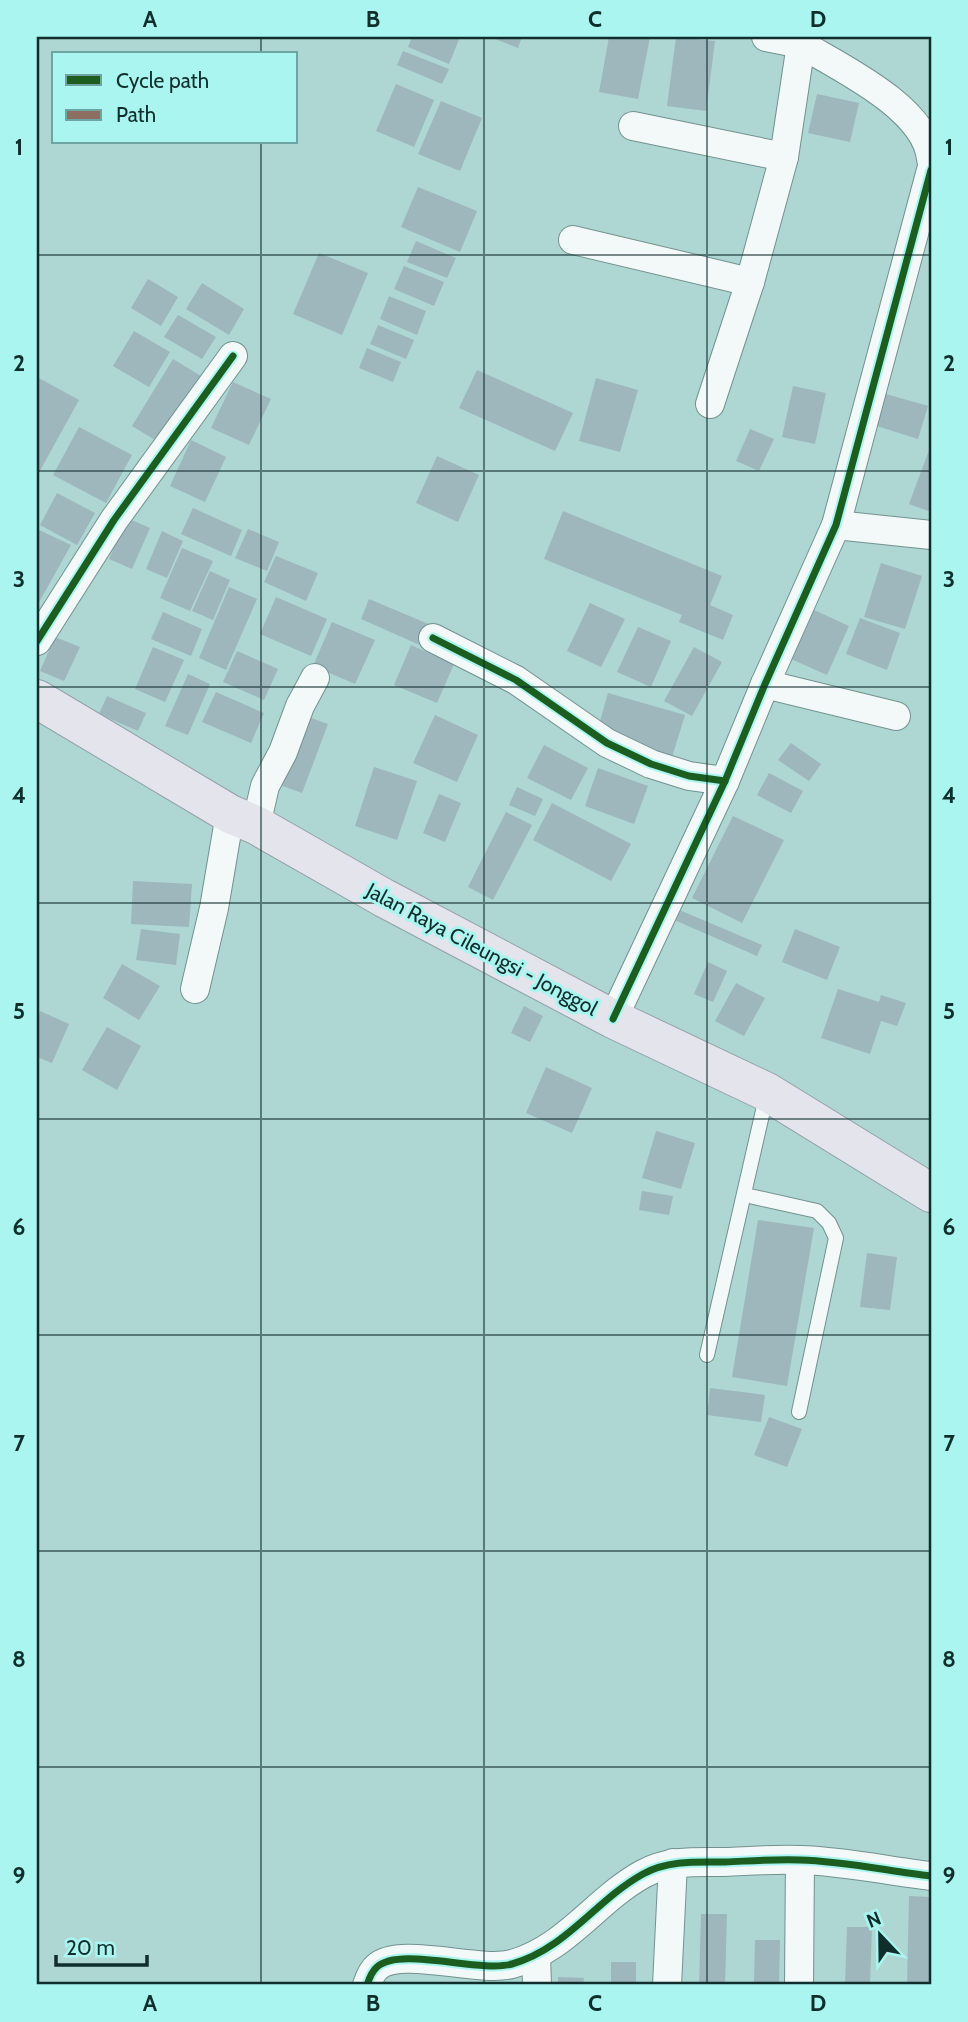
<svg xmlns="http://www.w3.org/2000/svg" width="968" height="2022" font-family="Cabin,sans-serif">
<rect width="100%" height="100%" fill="#aed6d3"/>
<g fill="#9eb7bd">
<path d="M412,37H460L449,64L408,47Z"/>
<path d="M490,37H522L518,48Z"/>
<path d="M609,37H650L638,99L599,92Z"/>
<path d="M676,37L715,41L706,111L667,106Z"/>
<path d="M403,51L449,69L442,84L397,65Z"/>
<path d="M396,84L434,100L414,147L376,131Z"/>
<path d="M817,94L859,103L850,142L808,133Z"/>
<path d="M441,101L482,118L460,171L418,154Z"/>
<path d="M418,187L477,211L460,252L401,227Z"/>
<path d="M416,241L456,258L447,278L407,262Z"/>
<path d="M319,253L368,273L342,335L293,314Z"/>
<path d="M404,266L444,282L434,306L394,289Z"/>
<path d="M148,279L178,297L161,326L131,308Z"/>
<path d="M202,283L244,309L229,335L186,309Z"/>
<path d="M389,296L426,311L417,335L380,319Z"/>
<path d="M178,315L216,337L202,359L164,337Z"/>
<path d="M378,325L414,340L406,359L370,344Z"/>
<path d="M134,331L170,352L149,387L113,366Z"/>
<path d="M367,348L401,362L393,382L359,368Z"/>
<path d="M173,359L206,379L165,446L132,426Z"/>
<path d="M477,370L573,413L555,451L459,408Z"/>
<path d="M37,377L79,400L37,476Z"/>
<path d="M596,378L638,390L620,452L579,441Z"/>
<path d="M233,382L271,399L249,445L211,428Z"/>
<path d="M793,386L826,393L815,444L782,437Z"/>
<path d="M886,394L928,406L918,439L877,426Z"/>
<path d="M79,427L132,455L106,503L53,475Z"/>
<path d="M750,429L774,439L759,471L736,461Z"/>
<path d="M191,440L226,457L205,502L170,486Z"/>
<path d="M931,445V512L909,504Z"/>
<path d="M437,456L479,475L458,522L416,503Z"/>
<path d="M57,493L95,513L77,545L40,525Z"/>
<path d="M193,508L242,530L231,556L181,534Z"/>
<path d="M563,511L722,576L710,605L733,615L723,640L679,622L682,615L544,559Z"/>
<path d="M127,518L150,528L132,569L109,559Z"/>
<path d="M37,529L71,545L37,606Z"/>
<path d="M248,529L279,542L267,571L235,558Z"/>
<path d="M162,531L183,541L167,578L146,569Z"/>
<path d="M182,548L213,561L190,611L160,598Z"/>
<path d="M276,556L318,573L306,601L264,582Z"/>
<path d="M881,563L922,576L905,629L864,617Z"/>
<path d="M210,571L230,580L213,620L192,611Z"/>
<path d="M229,587L257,599L226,670L199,658Z"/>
<path d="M276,597L327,619L311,656L260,634Z"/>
<path d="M369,599L431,625L422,646L361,619Z"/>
<path d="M590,603L625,619L601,667L567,651Z"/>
<path d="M814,610L849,626L827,675L791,659Z"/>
<path d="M163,612L202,629L191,656L151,639Z"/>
<path d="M860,618L900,633L887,670L846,654Z"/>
<path d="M332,622L375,640L355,684L313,666Z"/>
<path d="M638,627L671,641L651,687L617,672Z"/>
<path d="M55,637L80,647L64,681L40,671Z"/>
<path d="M411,645L454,664L437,703L394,685Z"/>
<path d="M153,647L184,660L165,702L135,689Z"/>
<path d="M694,647L722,662L692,716L664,701Z"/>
<path d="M237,651L278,669L264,700L223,682Z"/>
<path d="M188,674L210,684L188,735L165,726Z"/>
<path d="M216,692L264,713L251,743L202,722Z"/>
<path d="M608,693L685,715L672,757L596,735Z"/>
<path d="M107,696L146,713L138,731L99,714Z"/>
<path d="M303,715L328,724L302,793L277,784Z"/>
<path d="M435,715L478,735L457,782L413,763Z"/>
<path d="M791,743L821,764L809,781L778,760Z"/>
<path d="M544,745L588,768L571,800L527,778Z"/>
<path d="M374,767L417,781L397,840L355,826Z"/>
<path d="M598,768L648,786L634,824L585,806Z"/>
<path d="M769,773L803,791L791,813L757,795Z"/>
<path d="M517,787L543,799L535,816L509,805Z"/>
<path d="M439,794L461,803L445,842L423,833Z"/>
<path d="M552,803L631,844L611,881L533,840Z"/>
<path d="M506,812L532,825L493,900L468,887Z"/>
<path d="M733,816L784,840L742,923L692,898Z"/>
<path d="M133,881L192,884L189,927L131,924Z"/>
<path d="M677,909L762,945L757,956L672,919Z"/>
<path d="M141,929L180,934L176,965L136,960Z"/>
<path d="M795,929L840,947L827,980L782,962Z"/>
<path d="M708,962L727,971L713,1002L694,994Z"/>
<path d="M122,964L160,986L139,1020L103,998Z"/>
<path d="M736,983L765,998L744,1036L715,1021Z"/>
<path d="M838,989L879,1002L881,995L906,1003L897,1026L881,1021L870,1054L821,1038Z"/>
<path d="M524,1006L543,1016L530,1042L511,1033Z"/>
<path d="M40,1011L69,1024L52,1063L37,1057V1020Z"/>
<path d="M107,1027L141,1046L117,1090L82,1070Z"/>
<path d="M546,1067L592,1088L572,1133L526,1113Z"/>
<path d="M656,1131L695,1143L681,1189L642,1178Z"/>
<path d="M642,1191L673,1196L669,1215L639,1210Z"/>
<path d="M758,1220L814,1228L787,1386L732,1377Z"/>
<path d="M867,1253L897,1257L890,1310L860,1307Z"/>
<path d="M710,1388L765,1395L761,1422L707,1415Z"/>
<path d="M769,1417L802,1429L787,1467L754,1455Z"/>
<path d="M909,1896L931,1897V1985H907Z"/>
<path d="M701,1914H727L725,1985H699Z"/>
<path d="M847,1927H872L870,1985H845Z"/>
<path d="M755,1940H780L779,1985H754Z"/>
<rect x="611" y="1962" width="25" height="23"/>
<path d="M558,1977L584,1978L583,1985H558Z"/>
</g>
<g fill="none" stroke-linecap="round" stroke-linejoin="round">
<defs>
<g id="lane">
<path d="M745,1195L817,1211L829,1223L836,1238L799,1412"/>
<path d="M707,1355L767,1093"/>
</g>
<g id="street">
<path d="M803,37L801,44C841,68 926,108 931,159"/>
<path d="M633,126L784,157"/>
<path d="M573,240L750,282"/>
<path d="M710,404L750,282L784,157L801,44L766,37"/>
<path d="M836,525L931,535"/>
<path d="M433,638L516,680L607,743L651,764L689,776L725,781"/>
<path d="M37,641L114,520L233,356"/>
<path d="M765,684L896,716"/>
<path d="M256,825L265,786L283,752L300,706L315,678"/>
<path d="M195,989L214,908L230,814"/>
<path d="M613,1019L725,781L765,684L836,525L931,170"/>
<path d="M536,1955L537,1985"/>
<path d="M367,1985C369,1979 372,1971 377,1967C400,1946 479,1973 512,1964C566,1949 596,1900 643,1874C668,1860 697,1862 725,1862C750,1861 775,1859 800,1860C843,1861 888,1871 931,1876"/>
<path d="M667,1985L673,1863"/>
<path d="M799,1985L800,1860"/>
</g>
<path id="primary" d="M37,699L230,814L256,825L384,898L613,1019L767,1092L931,1193"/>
</defs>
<use href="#lane" stroke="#729290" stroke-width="16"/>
<use href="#street" stroke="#729290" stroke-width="30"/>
<use href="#primary" stroke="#94a0ab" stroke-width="40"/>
<use href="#lane" stroke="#f3f9f8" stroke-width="14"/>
<use href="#street" stroke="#f3f9f8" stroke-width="28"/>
<use href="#primary" stroke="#e3e4ec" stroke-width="38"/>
<path stroke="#8d6e63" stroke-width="5" stroke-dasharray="10 5" stroke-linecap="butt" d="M930,148H931"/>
<defs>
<g id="cycleway">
<path d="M433,638L516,680L607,743L651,764L689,776L725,781"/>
<path d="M37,641L114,520L233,356"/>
<path d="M613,1019L725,781L765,684L836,525L931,170"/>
<path d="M367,1985C369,1979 372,1971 377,1967C400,1946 479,1973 512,1964C566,1949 596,1900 643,1874C668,1860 697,1862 725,1862C750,1861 775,1859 800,1860C843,1861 888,1871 931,1876"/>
</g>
</defs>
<use href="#cycleway" stroke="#aaf5ef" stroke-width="11"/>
<use href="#cycleway" stroke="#1b5e20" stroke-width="7"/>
</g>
<path fill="none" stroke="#0f2e2c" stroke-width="2" stroke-opacity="0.55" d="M261,37V54M484,37V1985M707,37V1985M261,142V1985M37,255H931M37,471H931M37,687H931M37,903H931M37,1119H931M37,1335H931M37,1551H931M37,1767H931"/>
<g text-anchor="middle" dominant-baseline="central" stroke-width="6" stroke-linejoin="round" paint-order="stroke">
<g font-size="21" fill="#0f2e2c" stroke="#aaf5ef">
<text transform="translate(482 949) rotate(28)">Jalan Raya Cileungsi - Jonggol</text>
</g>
</g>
<rect width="968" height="2022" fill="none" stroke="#aaf5ef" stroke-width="77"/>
<rect x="52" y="52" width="245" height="91" fill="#aaf5ef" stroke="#6ca5a1" stroke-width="2"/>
<rect x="66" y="75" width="35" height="10" fill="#1b5e20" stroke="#6ca5a1" stroke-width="2"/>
<text x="116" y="88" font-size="21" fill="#0f2e2c">Cycle path</text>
<rect x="66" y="110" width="35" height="10" fill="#8d6e63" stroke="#6ca5a1" stroke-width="2"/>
<text x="116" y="122" font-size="21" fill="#0f2e2c">Path</text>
<g transform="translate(880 1935) rotate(338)" stroke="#aaf5ef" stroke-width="5" paint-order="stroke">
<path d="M0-5L12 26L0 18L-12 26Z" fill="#0f2e2c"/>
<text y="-10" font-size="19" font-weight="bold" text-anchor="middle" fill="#0f2e2c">N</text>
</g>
<path d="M56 1955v10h91v-10" fill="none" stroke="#0f2e2c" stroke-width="3.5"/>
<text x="66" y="1955" font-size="21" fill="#0f2e2c" stroke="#aaf5ef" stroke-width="5" paint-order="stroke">20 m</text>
<rect x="38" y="38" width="892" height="1945" fill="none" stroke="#0f2e2c" stroke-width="2.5"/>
<g font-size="23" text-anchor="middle" font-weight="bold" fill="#0f2e2c">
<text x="150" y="27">A</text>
<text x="373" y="27">B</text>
<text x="595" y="27">C</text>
<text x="818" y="27">D</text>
<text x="19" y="155">1</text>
<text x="949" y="155">1</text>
<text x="19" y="371">2</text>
<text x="949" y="371">2</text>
<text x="19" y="587">3</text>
<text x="949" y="587">3</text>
<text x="19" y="803">4</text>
<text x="949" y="803">4</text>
<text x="19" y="1019">5</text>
<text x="949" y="1019">5</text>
<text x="19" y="1235">6</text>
<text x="949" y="1235">6</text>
<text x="19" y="1451">7</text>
<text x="949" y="1451">7</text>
<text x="19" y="1667">8</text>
<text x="949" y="1667">8</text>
<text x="19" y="1883">9</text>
<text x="949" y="1883">9</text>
<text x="150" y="2011">A</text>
<text x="373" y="2011">B</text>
<text x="595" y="2011">C</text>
<text x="818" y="2011">D</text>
</g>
</svg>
